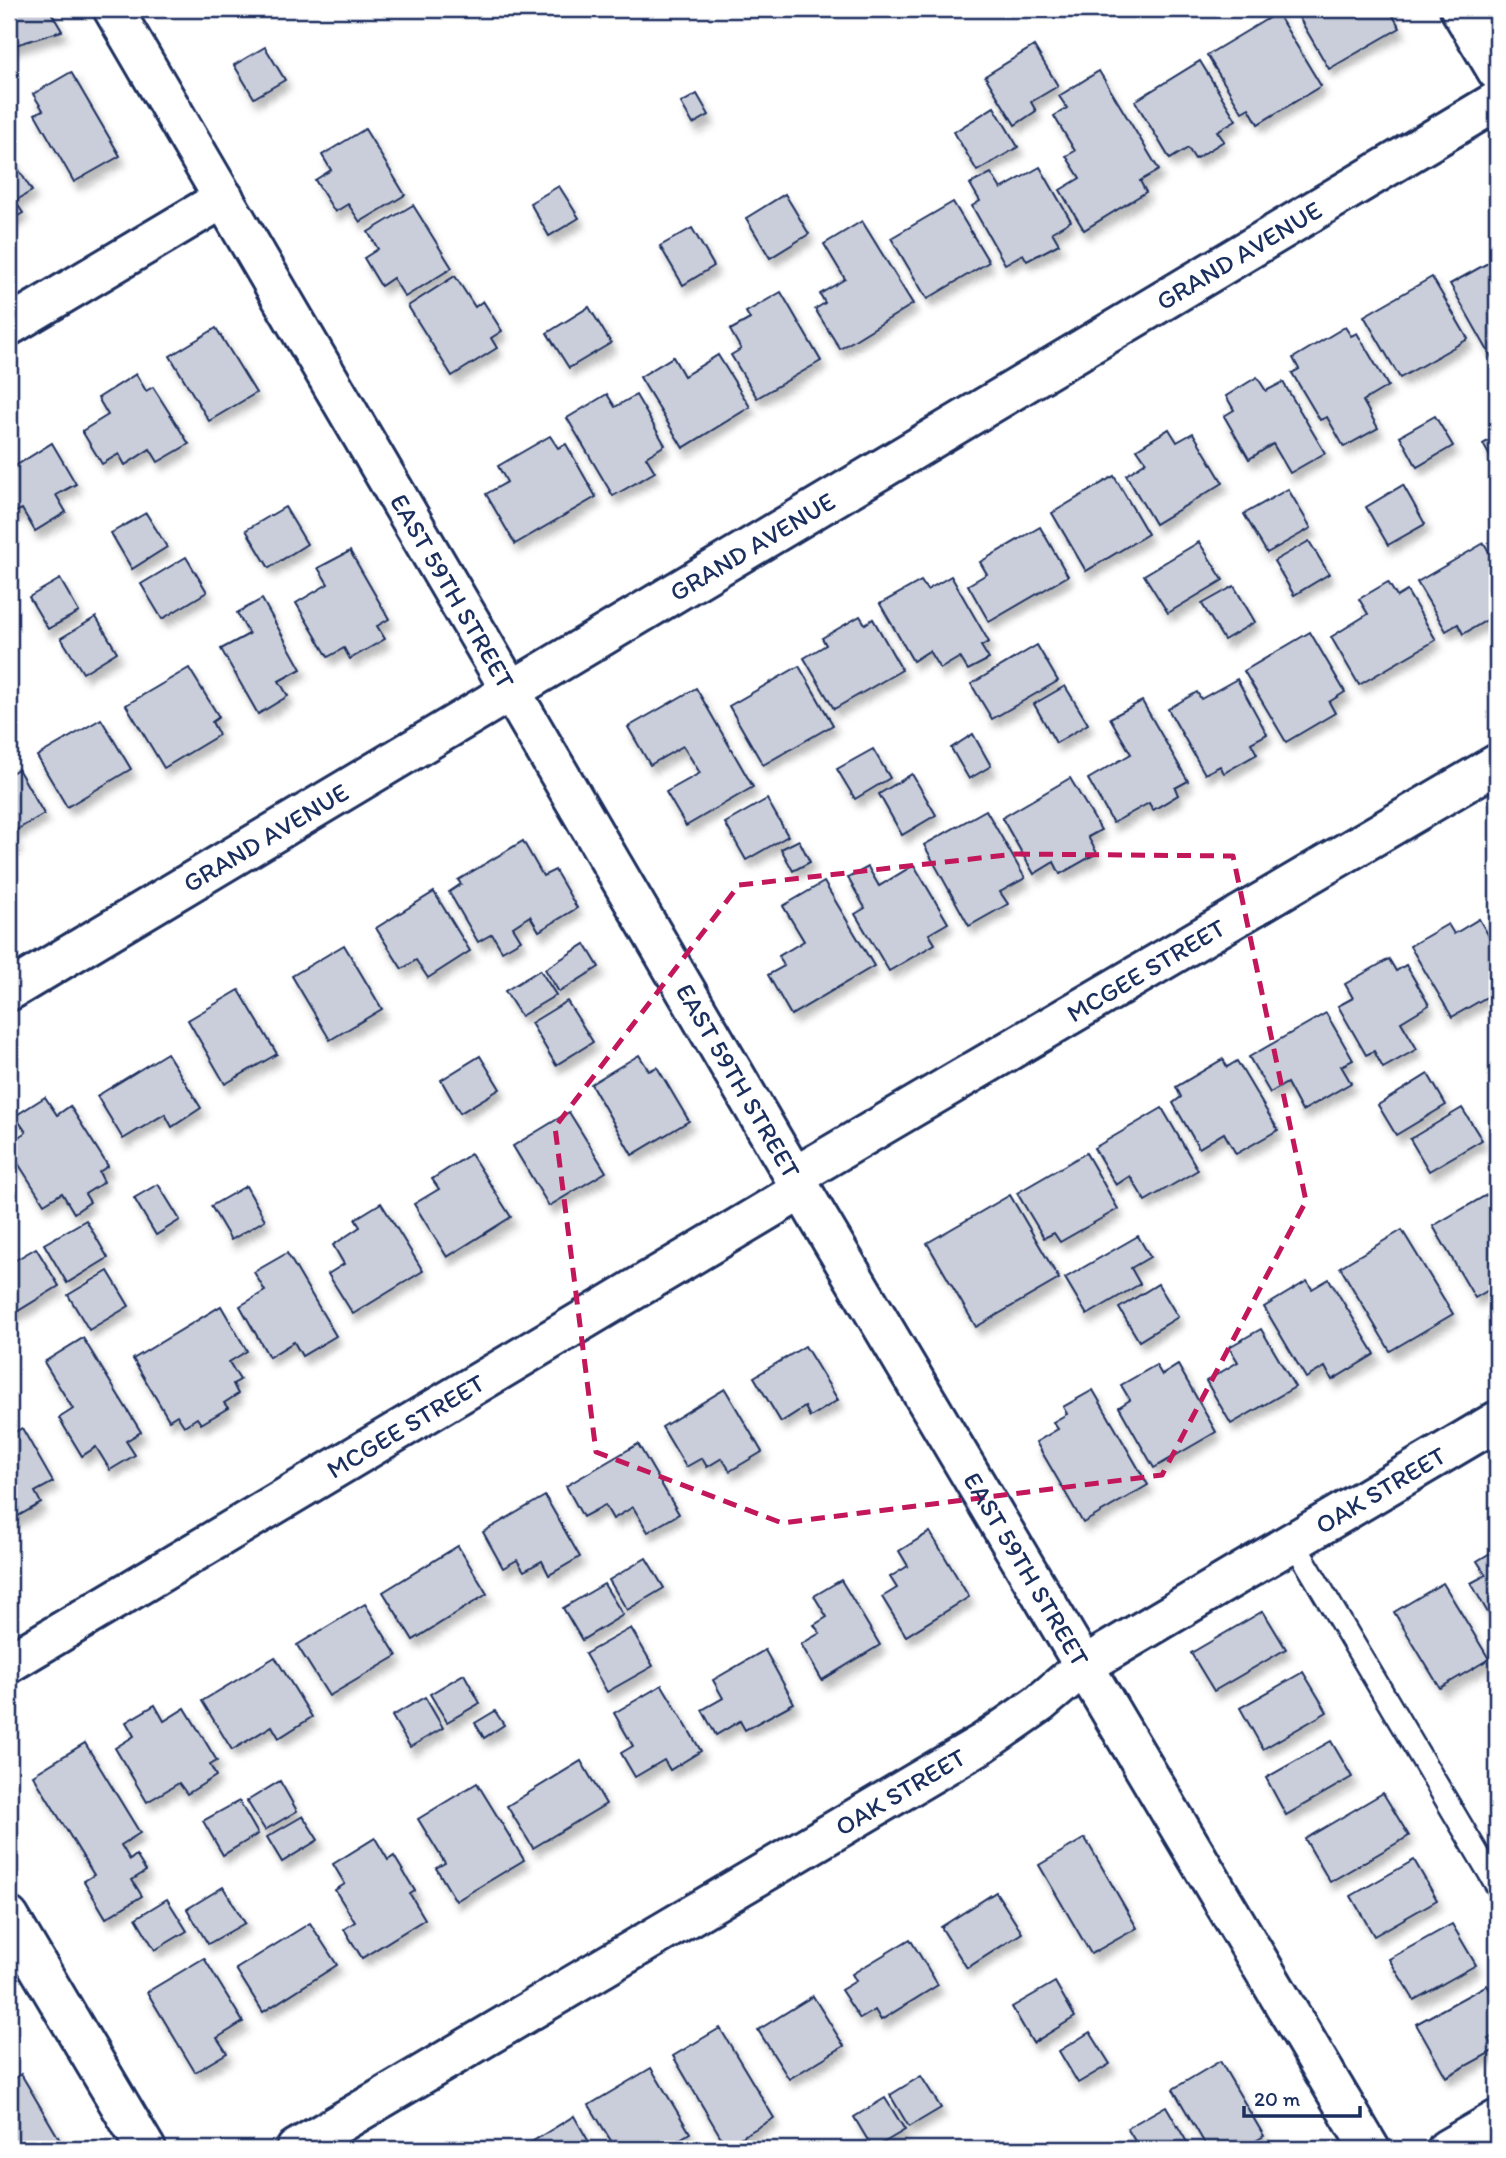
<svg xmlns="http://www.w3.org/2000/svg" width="1506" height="2158" font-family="Itim,sans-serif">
<defs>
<filter id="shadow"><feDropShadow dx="4.5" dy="8" stdDeviation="3.5" flood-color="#0004"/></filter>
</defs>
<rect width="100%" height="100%" fill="#fff"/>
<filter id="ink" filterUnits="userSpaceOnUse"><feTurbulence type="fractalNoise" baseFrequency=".0143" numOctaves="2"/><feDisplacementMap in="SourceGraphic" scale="14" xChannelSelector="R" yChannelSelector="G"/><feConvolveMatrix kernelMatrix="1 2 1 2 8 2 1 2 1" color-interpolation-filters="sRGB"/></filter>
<g filter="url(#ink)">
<g fill="#caceda" stroke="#1b2f5e" stroke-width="2" filter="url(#shadow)">
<path d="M9,9H49L62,31L9,47Z"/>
<path d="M1305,9H1389L1400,28L1329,69L1297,14Z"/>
<path d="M1277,13L1321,86L1258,124L1249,108L1242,112L1207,55Z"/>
<path d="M1034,46L1058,86L1031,102L1036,111L1015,125L985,76Z"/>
<path d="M265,47L285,80L254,98L234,65Z"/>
<path d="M1200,61L1236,120L1217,131L1224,141L1195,159L1188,148L1170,159L1135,101Z"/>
<path d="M1099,71L1159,170L1140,181L1146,192L1084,230L1060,190L1080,178L1066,156L1075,151L1054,116L1067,108L1059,96Z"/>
<path d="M71,72L120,156L74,182L35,114L43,110L33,94Z"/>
<path d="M697,94L709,115L693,124L681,103Z"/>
<path d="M994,107L1018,147L977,171L954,132Z"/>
<path d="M365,129L405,195L360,222L348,204L335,212L315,180L331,170L322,155Z"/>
<path d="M9,154L32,191L15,201L23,213L9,221Z"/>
<path d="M1040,167L1071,221L1052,232L1059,244L1027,261L1023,254L1005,264L972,206L980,201L970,184L991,173L1001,189Z"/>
<path d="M559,186L579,218L549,236L530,203Z"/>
<path d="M785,194L809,234L770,258L746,218Z"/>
<path d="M953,202L989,262L927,299L891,238Z"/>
<path d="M413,205L452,268L405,297L393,278L381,286L364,258L378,249L368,232Z"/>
<path d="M862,221L913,304L840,349L815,309L825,303L820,294L845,279L824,244Z"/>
<path d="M692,228L714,266L683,285L660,246Z"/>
<path d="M1497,258V367L1450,284Z"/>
<path d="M455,276L475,307L483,301L502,331L491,338L497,348L452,376L408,306Z"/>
<path d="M1432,277L1468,339L1400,378L1364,316Z"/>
<path d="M781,292L821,361L757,398L731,355L741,349L730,330L750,319L746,312Z"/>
<path d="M589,307L611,343L569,368L547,333Z"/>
<path d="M1345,327L1351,336L1357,333L1388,386L1363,401L1378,428L1344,447L1327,417L1320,420L1292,373L1299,369L1293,358Z"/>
<path d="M216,328L256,393L209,421L170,356Z"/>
<path d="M718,355L750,407L683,448L640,377L673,357L684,376Z"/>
<path d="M136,374L146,391L153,387L189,444L158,462L150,449L125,465L119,454L102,464L82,431L108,415L98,398Z"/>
<path d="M1257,377L1266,391L1283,382L1325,453L1290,473L1273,444L1249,459L1224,416L1234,410L1226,396Z"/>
<path d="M607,394L615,407L636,395L665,445L646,457L655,472L613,496L567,418Z"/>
<path d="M1435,416L1453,446L1417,467L1400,436Z"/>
<path d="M1169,429L1177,442L1193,433L1223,483L1155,524L1126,475L1146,462L1137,449Z"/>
<path d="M550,436L558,448L566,444L596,497L515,544L486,494L507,482L498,466Z"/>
<path d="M1497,436V469L1483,444Z"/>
<path d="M52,443L76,484L56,495L66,512L35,531L22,509L9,515V470Z"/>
<path d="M1114,476L1148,534L1086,571L1052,513Z"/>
<path d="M1403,485L1425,524L1388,545L1366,507Z"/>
<path d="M1288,489L1311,528L1267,553L1244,514Z"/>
<path d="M285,507L307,544L269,568L246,530Z"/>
<path d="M146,513L167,547L132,569L111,533Z"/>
<path d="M1040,527L1068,576L989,622L968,585L987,574L980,562Z"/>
<path d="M1309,541L1329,574L1294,595L1274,561Z"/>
<path d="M1199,542L1223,580L1168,613L1144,575Z"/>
<path d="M1484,543L1497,566V614L1463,634L1458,624L1446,631L1417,582Z"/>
<path d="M350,551L389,619L377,626L385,639L350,659L344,648L328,657L296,603L328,584L318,568Z"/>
<path d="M186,557L207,592L162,619L141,584Z"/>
<path d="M951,576L989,642L981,646L989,659L968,670L960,657L940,669L929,651L913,661L880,604L921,581L927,590Z"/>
<path d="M60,579L79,612L48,629L29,597Z"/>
<path d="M1388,582L1397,597L1407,591L1436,640L1359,685L1331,637L1368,614L1359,599Z"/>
<path d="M1234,586L1255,622L1224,640L1202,604Z"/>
<path d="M262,599L301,669L279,681L288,696L258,714L221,649L249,634L237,613Z"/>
<path d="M860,616L865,624L873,619L902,670L834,709L804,658L826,645L822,638Z"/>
<path d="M96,617L117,652L83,673L61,638Z"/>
<path d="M1310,632L1345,692L1329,702L1335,713L1286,742L1244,671Z"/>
<path d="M1037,645L1058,681L992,719L971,684Z"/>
<path d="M799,666L833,725L763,765L729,706Z"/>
<path d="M189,668L219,717L212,722L219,735L164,768L126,705Z"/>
<path d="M1237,679L1267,734L1251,743L1257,754L1224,773L1220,766L1205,774L1168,709L1197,692L1201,699Z"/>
<path d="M1065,686L1088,724L1056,743L1034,704Z"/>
<path d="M696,688L753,787L686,826L666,792L700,773L683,746L650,765L628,727Z"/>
<path d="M1142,701L1188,781L1175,788L1178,795L1153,810L1149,803L1113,823L1088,779L1131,754L1110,718Z"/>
<path d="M101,719L131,769L67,807L37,756Z"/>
<path d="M973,734L991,766L969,779L951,748Z"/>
<path d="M873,749L890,778L855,799L837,769Z"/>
<path d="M9,765L13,772L18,769L44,814L11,833L17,843L9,848Z"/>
<path d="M912,774L936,815L902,835L879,794Z"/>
<path d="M1070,778L1101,830L1088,837L1097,853L1060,874L1054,862L1034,874L1002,818Z"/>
<path d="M767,799L788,836L746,860L725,823Z"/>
<path d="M986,810L1025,878L1000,892L1008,904L969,926L924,845Z"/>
<path d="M799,840L810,862L793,871L781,849Z"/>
<path d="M523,841L543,876L555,870L577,908L539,931L530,916L513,927L521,940L502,951L492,934L478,942L449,892L461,884L458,880Z"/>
<path d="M914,865L948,923L929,934L935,944L889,971L855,914L865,908L848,878L868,867L879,886Z"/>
<path d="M824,882L874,966L791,1015L768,975L784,966L779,956L804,941L783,906Z"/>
<path d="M434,892L470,951L428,978L416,960L402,969L376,928Z"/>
<path d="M1479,919L1497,950V991L1452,1017L1410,946L1448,924L1454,934Z"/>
<path d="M585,944L599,967L559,992L545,969Z"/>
<path d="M344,945L382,1009L330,1040L292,976Z"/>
<path d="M1389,959L1396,971L1406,965L1429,1005L1401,1022L1417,1049L1383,1068L1374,1051L1366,1055L1338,1006L1353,998L1345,984Z"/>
<path d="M540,970L556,995L521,1016L505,991Z"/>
<path d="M239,990L277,1054L225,1084L188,1020Z"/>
<path d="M567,1001L593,1042L556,1065L531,1023Z"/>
<path d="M1326,1013L1353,1060L1341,1066L1351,1083L1302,1111L1287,1083L1270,1093L1249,1057Z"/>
<path d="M167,1053L201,1108L172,1127L165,1114L123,1139L97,1096Z"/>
<path d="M639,1055L649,1071L657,1067L689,1121L632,1155L591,1084Z"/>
<path d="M480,1056L500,1089L460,1113L441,1080Z"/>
<path d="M1223,1059L1227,1067L1237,1061L1278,1130L1236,1154L1224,1133L1199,1148L1173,1103L1181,1097L1176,1087Z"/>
<path d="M1428,1074L1446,1105L1396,1135L1378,1105Z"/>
<path d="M45,1097L57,1115L70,1106L108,1166L99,1172L104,1182L85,1194L90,1202L74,1213L62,1193L44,1204L9,1149V1143L26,1132L15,1116Z"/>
<path d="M1162,1108L1198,1170L1145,1201L1130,1176L1116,1185L1094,1148Z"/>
<path d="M1462,1108L1482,1140L1429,1171L1410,1139Z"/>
<path d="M569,1112L606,1172L549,1206L513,1146Z"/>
<path d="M1086,1153L1118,1209L1060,1242L1054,1233L1044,1238L1017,1193Z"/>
<path d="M471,1154L511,1217L447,1257L414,1204L439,1189L432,1179Z"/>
<path d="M158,1184L180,1220L156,1235L134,1198Z"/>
<path d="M246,1186L265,1220L231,1240L211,1206Z"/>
<path d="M1490,1193L1497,1206V1285L1475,1298L1433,1226Z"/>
<path d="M1010,1195L1059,1279L976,1327L927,1243Z"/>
<path d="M381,1203L423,1271L353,1314L328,1274L344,1264L333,1245L360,1227L355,1219Z"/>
<path d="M86,1220L108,1258L67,1283L44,1244Z"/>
<path d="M1402,1230L1453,1314L1390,1351L1340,1267Z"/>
<path d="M1138,1236L1150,1257L1131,1268L1140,1284L1087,1315L1065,1278Z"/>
<path d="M36,1248L59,1286L13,1314L9,1307V1264Z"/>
<path d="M287,1253L336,1336L302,1356L294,1342L269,1357L240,1306L265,1291L254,1272Z"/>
<path d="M108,1271L129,1306L89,1330L68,1295Z"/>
<path d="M1329,1279L1375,1354L1332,1380L1325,1367L1306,1378L1264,1307L1307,1281L1312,1289Z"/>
<path d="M1158,1284L1178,1317L1139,1341L1119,1308Z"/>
<path d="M221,1306L247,1351L229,1362L240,1380L233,1384L238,1394L224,1403L228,1408L201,1424L197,1418L184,1426L177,1415L169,1420L133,1359Z"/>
<path d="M1261,1329L1295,1387L1231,1424L1206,1381L1238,1362L1229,1347Z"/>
<path d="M83,1338L141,1432L126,1441L135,1455L110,1470L96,1447L82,1456L59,1418L73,1409L44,1362Z"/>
<path d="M805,1346L838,1400L810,1417L805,1407L781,1422L754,1377Z"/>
<path d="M1156,1365L1162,1375L1178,1365L1216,1432L1154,1468L1119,1407L1130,1400L1121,1385Z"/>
<path d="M725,1389L762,1452L730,1471L722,1458L707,1467L702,1458L686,1467L662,1427Z"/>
<path d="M1093,1390L1148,1485L1083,1523L1036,1442L1058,1429L1053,1422L1067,1414L1063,1407Z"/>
<path d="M22,1428L53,1482L35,1492L41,1503L9,1521V1435Z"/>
<path d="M638,1444L679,1514L648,1532L633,1507L613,1519L605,1505L583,1517L566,1486Z"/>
<path d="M545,1496L580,1557L549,1575L542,1561L524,1571L517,1560L503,1568L483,1532Z"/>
<path d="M930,1532L969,1597L906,1636L882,1597L897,1588L890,1577L908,1566L899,1551Z"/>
<path d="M458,1546L487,1594L413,1640L383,1592Z"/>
<path d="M1497,1549V1629L1471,1583L1486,1575L1477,1561Z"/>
<path d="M646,1558L664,1588L627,1610L609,1580Z"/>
<path d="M841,1580L880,1645L822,1680L801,1644L820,1633L814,1625L827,1617L814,1596Z"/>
<path d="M1443,1583L1489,1659L1440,1688L1394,1612Z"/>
<path d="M604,1584L623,1615L582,1640L563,1608Z"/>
<path d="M365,1604L397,1656L329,1696L297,1645Z"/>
<path d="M1263,1611L1286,1649L1214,1691L1191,1653Z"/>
<path d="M631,1628L653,1666L607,1692L585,1654Z"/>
<path d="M765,1650L794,1703L745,1730L740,1721L716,1735L702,1710L723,1698L713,1680Z"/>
<path d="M275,1657L312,1717L279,1738L272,1726L232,1750L202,1701Z"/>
<path d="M1303,1672L1327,1712L1263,1749L1240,1708Z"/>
<path d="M464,1674L480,1703L447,1722L430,1694Z"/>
<path d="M662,1685L701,1751L670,1770L664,1760L635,1777L621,1753L633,1746L614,1713Z"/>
<path d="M425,1697L443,1728L410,1747L392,1716Z"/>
<path d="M155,1705L164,1721L185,1708L217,1761L210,1765L216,1776L187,1794L179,1783L147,1802L115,1748L134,1736L126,1722Z"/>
<path d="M495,1711L504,1725L484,1738L475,1723Z"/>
<path d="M1331,1741L1352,1777L1286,1815L1266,1778Z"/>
<path d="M85,1743L140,1833L121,1845L130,1860L136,1855L146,1871L132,1880L142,1896L106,1918L84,1881L94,1875L33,1775Z"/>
<path d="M581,1761L606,1804L533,1848L507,1806Z"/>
<path d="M280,1781L297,1811L265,1830L247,1801Z"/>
<path d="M477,1783L524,1860L456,1901L436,1868L445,1863L418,1819Z"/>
<path d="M1383,1793L1409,1836L1330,1882L1305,1839Z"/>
<path d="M239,1801L258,1834L223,1855L203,1821Z"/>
<path d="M303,1816L318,1840L282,1862L267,1837Z"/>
<path d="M375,1838L388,1860L394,1856L415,1891L410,1894L425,1919L362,1958L344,1929L355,1922L335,1890L345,1884L333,1864Z"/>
<path d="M1085,1838L1137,1928L1091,1954L1039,1865Z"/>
<path d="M1414,1860L1437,1900L1374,1936L1351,1896Z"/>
<path d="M223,1887L245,1923L208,1944L187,1909Z"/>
<path d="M996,1892L1022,1933L967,1968L941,1927Z"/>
<path d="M167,1899L187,1931L155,1950L136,1918Z"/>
<path d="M310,1923L337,1965L263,2012L236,1969Z"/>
<path d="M1452,1924L1476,1965L1414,2000L1389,1959Z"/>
<path d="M910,1939L938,1985L881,2020L875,2010L860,2019L841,1990L856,1981L852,1974Z"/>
<path d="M204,1958L243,2022L217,2038L227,2053L195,2072L147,1992Z"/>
<path d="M1055,1982L1075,2017L1033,2043L1012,2007Z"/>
<path d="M1487,1985L1497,2003V2034L1488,2039L1495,2050L1446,2077L1416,2024Z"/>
<path d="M813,1996L844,2046L789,2079L758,2030Z"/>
<path d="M720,2028L774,2118L726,2146L673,2056Z"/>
<path d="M1090,2032L1110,2064L1078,2083L1059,2051Z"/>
<path d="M1220,2061L1264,2136L1242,2149H1208L1173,2089Z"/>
<path d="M651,2068L690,2133L663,2149H616L589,2105Z"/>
<path d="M21,2074L61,2142L49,2149H9V2082Z"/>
<path d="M921,2076L941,2108L909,2127L890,2095Z"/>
<path d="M885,2098L905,2130L873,2149L854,2117Z"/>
<path d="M1166,2106L1191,2149H1140L1127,2128Z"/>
<path d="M574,2116L593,2149H527L525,2146Z"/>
</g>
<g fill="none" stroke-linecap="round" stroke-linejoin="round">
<defs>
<path id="lane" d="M1293,1541L1497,1886"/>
<g id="street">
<path d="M1460,9L1497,71"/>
<path d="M9,326L224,198"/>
<path id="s1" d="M9,991L1497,101"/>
<path id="s2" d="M794,1177L1497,764"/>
<path id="s3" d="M9,1663L801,1190"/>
<path d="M9,1917L146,2149"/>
<path id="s4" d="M296,2149L983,1743L1039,1704L1085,1665L1497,1421"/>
<path d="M1447,2149L1497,2120"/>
</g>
<g id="secondary">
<path id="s5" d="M113,9L816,1214L1370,2149"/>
</g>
</defs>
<use href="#lane" stroke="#1b2f5e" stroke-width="26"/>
<use href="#street" stroke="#1b2f5e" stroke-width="44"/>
<use href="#secondary" stroke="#1b2f5e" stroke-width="44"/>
<use href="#lane" stroke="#fff" stroke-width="21"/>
<use href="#street" stroke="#fff" stroke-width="38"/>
<use href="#secondary" stroke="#fff" stroke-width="38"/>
</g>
</g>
<path fill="none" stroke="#c2185b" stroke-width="5" stroke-dasharray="14 9" stroke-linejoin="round" d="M1016,854L1233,856L1306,1201L1162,1475L782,1523L596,1452L555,1127L739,885Z"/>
<g text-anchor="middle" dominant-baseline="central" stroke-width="5" stroke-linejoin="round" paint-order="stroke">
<g font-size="26" fill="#1b2f5e" stroke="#fff">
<text stroke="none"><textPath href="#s1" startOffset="1433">GRAND AVENUE</textPath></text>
<text stroke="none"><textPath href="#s1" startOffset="866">GRAND AVENUE</textPath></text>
<text stroke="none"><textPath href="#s5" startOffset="674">EAST 59TH STREET</textPath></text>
<text stroke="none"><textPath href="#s1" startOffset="299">GRAND AVENUE</textPath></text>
<text stroke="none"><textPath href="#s2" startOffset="408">MCGEE STREET</textPath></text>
<text stroke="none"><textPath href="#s5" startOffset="1241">EAST 59TH STREET</textPath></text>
<text stroke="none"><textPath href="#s3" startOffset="462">MCGEE STREET</textPath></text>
<text stroke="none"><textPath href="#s4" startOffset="1270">OAK STREET</textPath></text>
<text stroke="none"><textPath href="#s5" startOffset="1808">EAST 59TH STREET</textPath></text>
<text stroke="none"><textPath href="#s4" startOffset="702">OAK STREET</textPath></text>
</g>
</g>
<rect width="1506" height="2158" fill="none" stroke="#fff" stroke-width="35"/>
<rect x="18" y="18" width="1471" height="2123" fill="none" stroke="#1b2f5e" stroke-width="2.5" filter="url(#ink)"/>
<path d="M1244 2106v10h116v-10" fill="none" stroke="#1b2f5e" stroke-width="3.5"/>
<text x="1254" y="2106" font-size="21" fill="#1b2f5e" stroke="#ffffff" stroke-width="5" paint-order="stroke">20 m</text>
</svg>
